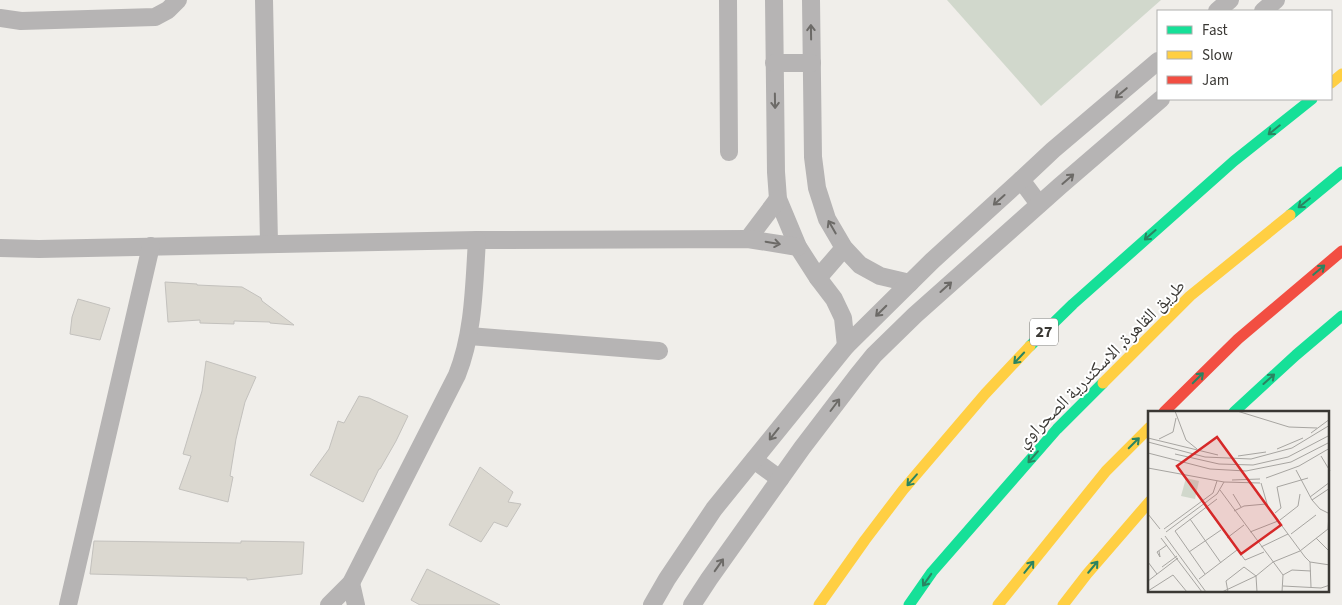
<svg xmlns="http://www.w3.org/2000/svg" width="1342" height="605" font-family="'Source Sans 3','Noto Naskh Arabic',sans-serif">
<rect width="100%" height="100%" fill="#f0eeea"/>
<path fill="#d1d8cc" d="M947,0H1161L1041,106Z"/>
<g fill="#dbd8d0" stroke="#c3c1bd">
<path d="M165,282L197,284V285L242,287L261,298L262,301L294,325L270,323V322L234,321V324L200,323V320L168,322Z"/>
<path d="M78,299L110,308L100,340L70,334L72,317Z"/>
<path d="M206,361L256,377L245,402L236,439L230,476L233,477L228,502L179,489L191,456L183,454L202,391Z"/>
<path d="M359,396L369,398L408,416L396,441L380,469H379L363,502L310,475L329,449L338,421L344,423Z"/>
<path d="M480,467L513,492L508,502L521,504L507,527L494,522L481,542L449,525Z"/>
<path d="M94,541L241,543V541L304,542L302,574L247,580V578L90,574Z"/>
<path d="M427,569L500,605H420L411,600Z"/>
</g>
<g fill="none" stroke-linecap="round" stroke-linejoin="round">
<g stroke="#b6b4b4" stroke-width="18">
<path d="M264,0L269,243"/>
<path d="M728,0L729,152"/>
<path d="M774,0L776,172L778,199L798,247L818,278L834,299L843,318L846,346"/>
<path d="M811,0L813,157L817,188L827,219L844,248L860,265L880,276L910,283"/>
<path d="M1217,11L1230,0"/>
<path d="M1263,11L1276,0"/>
<path d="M0,18L21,21L155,17L168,10L178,0"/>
<path d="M774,63H812"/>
<path d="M1021,180L1039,204"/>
<path d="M748,239L778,199"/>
<path d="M0,248L39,249L477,240L748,239L798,247"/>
<path d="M818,278L844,248"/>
<path d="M469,336L659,351"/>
<path d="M754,460L780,479"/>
<path d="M351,583L356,605"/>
<path d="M68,605L151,246"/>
<path d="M329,605L351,583L457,375C474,332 474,285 477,240"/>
<path d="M652,605L667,579L714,509L846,346L932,261L1021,180L1053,150L1158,61"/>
<path d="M692,605L709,579L802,448L857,376L874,355L915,315L1060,186L1161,99"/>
</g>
<g stroke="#16e098" stroke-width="11">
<path d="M1290,215L1342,172"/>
<path d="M1030,346L1073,304L1234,161L1312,99"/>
<path d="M1234,412L1296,355L1342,316"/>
<path d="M909,605L932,572L1057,429L1103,383"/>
</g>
<g stroke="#ffcf43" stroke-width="11">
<path d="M1331,83L1342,74"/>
<path d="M1103,383L1190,296L1290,215"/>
<path d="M819,605L865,540L903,490L985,394L1030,346"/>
<path d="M998,605L1106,471L1150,427"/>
<path d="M1063,605L1087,574L1150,501"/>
</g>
<path stroke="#f24e42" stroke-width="11" d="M1164,412L1238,339L1342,251"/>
</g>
<defs><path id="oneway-shaft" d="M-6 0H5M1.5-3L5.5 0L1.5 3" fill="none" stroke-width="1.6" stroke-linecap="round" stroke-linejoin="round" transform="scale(1.25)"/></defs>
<g stroke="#6c6a67">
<use href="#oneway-shaft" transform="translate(811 32) rotate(-91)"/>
<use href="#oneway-shaft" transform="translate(1121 93) rotate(140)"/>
<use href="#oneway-shaft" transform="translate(775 101) rotate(89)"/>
<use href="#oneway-shaft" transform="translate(1068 179) rotate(-41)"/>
<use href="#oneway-shaft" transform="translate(999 200) rotate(138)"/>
<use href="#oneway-shaft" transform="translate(832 227) rotate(-120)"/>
<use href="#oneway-shaft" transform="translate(773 243) rotate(10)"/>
<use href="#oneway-shaft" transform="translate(946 287) rotate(-42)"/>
<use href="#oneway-shaft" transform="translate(881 311) rotate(135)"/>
<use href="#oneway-shaft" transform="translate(835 405) rotate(-53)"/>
<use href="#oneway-shaft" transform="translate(774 434) rotate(128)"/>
<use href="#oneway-shaft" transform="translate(719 565) rotate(-55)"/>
</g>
<g stroke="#2a8461">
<use href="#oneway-shaft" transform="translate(1274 130) rotate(141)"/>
<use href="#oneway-shaft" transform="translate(1304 203) rotate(141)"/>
<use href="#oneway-shaft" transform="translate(1150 235) rotate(139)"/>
<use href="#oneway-shaft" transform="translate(1319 270) rotate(-40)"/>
<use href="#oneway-shaft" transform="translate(1019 358) rotate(133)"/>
<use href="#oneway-shaft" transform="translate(1198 378) rotate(-45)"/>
<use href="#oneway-shaft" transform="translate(1269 379) rotate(-42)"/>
<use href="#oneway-shaft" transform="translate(1134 443) rotate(-45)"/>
<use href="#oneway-shaft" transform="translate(1033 457) rotate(131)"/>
<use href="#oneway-shaft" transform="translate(912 480) rotate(131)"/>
<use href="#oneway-shaft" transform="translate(1029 567) rotate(-51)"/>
<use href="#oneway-shaft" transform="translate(1093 567) rotate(-50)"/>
<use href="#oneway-shaft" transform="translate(927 580) rotate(125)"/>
</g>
<g text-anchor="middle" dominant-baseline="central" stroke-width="4" stroke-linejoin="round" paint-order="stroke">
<rect fill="#fff" stroke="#757471" stroke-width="1" x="1030" y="318.5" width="28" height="27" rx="4"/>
<g font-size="16" font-weight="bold" fill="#3a3834">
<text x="1044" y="332">27</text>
</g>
<g font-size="18" fill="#3a3834" stroke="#fff">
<text transform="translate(1101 364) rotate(-45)">طريق القاهرة, الاسكندرية الصحراوي</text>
</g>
</g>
<g transform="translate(1148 411)">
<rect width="181" height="181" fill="#f0eeea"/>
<path d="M38,67L51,70L47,88L33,85Z" fill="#d1d8cc"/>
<path fill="none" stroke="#a7a5a1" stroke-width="1" d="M27,0L38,29L49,38M89,0L141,16L169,17M163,22L182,8M0,27L70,44M11,28L25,21L28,7M0,31L57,46L103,48L144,37L182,14M129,38L155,27M0,42L62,58L98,60L143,51L182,31M27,43L71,53L105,54L140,46L182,24M90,45L118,41M173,45L182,60M0,57L76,71L112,72M148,59L164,89L172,98L182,103M118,67L151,55L182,37M84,69L112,68M113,72L120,96L157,146L162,151L182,154M72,79L135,164L134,181M85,83L93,96M162,86L182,71M164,89L182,77M58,96L97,149L116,141M86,100L96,95L118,93M127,102L133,97L129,76L160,67M0,103L12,118M42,108L73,152M132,109L150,95L152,83M16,118L65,82L69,70M18,121L69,83L76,71M102,121L130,110M143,123L168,104M17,125L58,181M13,127L54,181M79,127L96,114M168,127L182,141M113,136L140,123M11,140L12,146L9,141L19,134M41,141L73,119M0,151L9,163M162,151L163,176M14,156L29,145M57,163L27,120L69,88M135,164L144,159L163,160M51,168L89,139M0,170L30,147M135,175L173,177L182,174M0,180L25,164L39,181M74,181L108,165L109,181M80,181L78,170L96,156L108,165L125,151L152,140L180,118L181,103"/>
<path fill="#d62828" fill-opacity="0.15" stroke="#d62828" stroke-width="2.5" d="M69,26L133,114L93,143L29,55Z"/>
<rect width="181" height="181" fill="none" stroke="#3a3834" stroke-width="2.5"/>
</g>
<rect x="1157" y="10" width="175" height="90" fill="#ffffff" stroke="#b0afae"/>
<rect x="1167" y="26" width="25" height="8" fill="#16e098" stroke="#b0afae"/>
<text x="1202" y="35" font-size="15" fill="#3a3834">Fast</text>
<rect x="1167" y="51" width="25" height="8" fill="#ffcf43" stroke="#b0afae"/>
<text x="1202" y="60" font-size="15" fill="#3a3834">Slow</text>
<rect x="1167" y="76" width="25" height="8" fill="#f24e42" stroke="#b0afae"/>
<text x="1202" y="85" font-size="15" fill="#3a3834">Jam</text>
</svg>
